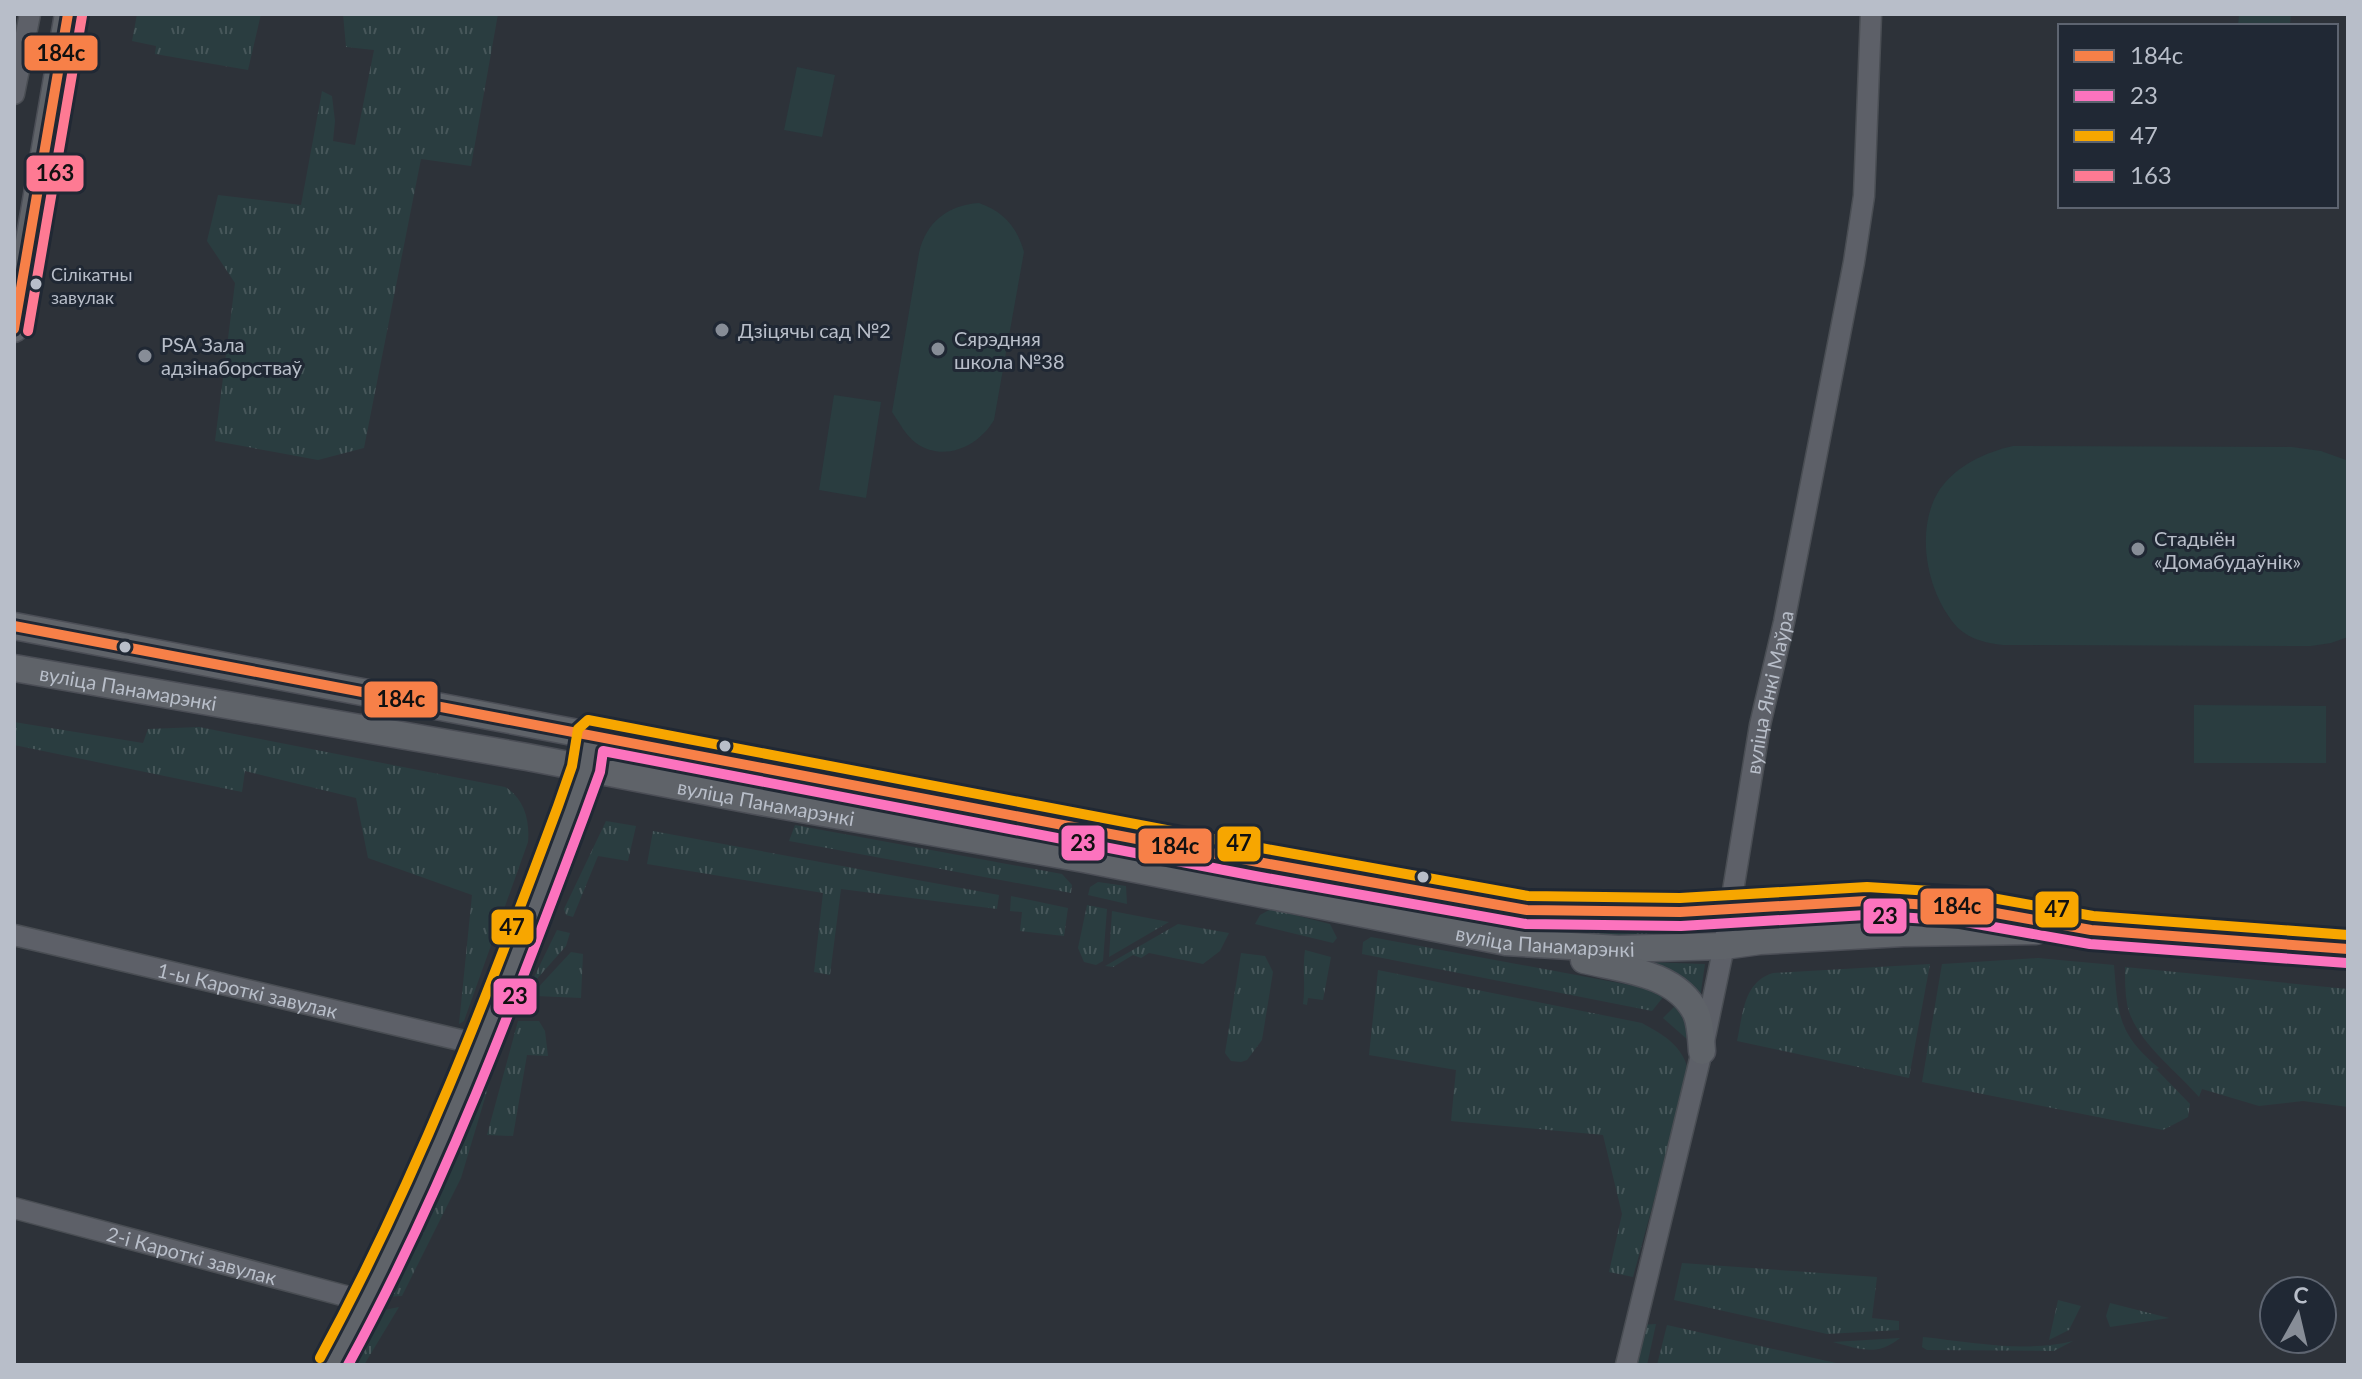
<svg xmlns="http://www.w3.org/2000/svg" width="2362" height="1379" font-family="Lato,sans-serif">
<defs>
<pattern id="grass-tufts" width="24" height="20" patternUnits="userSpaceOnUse" patternTransform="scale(2)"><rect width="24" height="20" fill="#2a3d40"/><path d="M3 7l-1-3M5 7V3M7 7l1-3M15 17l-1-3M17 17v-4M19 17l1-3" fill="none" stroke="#47575a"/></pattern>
</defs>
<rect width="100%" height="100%" fill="#2d3239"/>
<g fill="url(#grass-tufts)">
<path d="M137,14H261L248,70L155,54L156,46L132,41Z"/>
<path d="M343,14H498L471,166L421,159L364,448L318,460L215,441L235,283L207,241L218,195L301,205L322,91L332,96L335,121L333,141L355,145L374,50L346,47Z"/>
<path d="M14,722L143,743L148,729L199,727L505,787C524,798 530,820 528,842L464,1021L459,1024L472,895L368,858L356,798L245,771L242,792L14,745Z"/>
<path d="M661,766L1521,926L1671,929V936L1532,934L660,774Z"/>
<path d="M606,821L636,826L628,861L598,856L573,917L566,915L564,909Z"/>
<path d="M795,825L1062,874L1072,885L1071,893L789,841Z"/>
<path d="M653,831L999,895L997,909L841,889L830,975L814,972L823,893L647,864Z"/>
<path d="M1098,882L1126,886L1127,904L1088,895L1090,887Z"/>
<path d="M1011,896L1068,908L1064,936L1020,931L1022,912L1010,911Z"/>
<path d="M1087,905L1107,909L1103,961L1096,965L1084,962L1078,948Z"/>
<path d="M1271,909L1330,924L1337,938L1333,943L1255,924L1260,915Z"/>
<path d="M1112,911L1169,922L1109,957Z"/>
<path d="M1178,924L1229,933L1220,951L1203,964L1149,953L1141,958L1133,955L1113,967L1105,966Z"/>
<path d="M557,930L570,933L566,946L536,980L533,979Z"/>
<path d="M1371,937L1657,990L1664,996L1652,1011L1362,954L1363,942Z"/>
<path d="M1305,950L1331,957L1323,1000L1308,998L1307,1005L1303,1004C1306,985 1302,970 1305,950Z"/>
<path d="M571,952L583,954L581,998L536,996L533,993Z"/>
<path d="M1241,953L1265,956L1273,972L1262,1040L1247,1060L1241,1062L1231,1061L1225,1053Z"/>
<path d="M2038,958L2114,965C2118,1015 2118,1034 2159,1068L2156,1069L2190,1104L2188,1117L2163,1130L1922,1082L1942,964Z"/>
<path d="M1616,961L1705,964L1700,998Z"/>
<path d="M1930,964L1909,1078L1737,1041C1743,1015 1743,982 1773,973Z"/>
<path d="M2125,967L2348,989V1107L2303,1101L2259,1106L2202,1089L2199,1097C2176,1070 2134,1040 2127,1004C2125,992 2125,979 2125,967Z"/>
<path d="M1378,970L1642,1023C1665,1036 1682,1045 1689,1072L1633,1277L1609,1272L1622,1214L1603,1135L1451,1121L1456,1070L1369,1055Z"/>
<path d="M1677,1004L1695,1040H1688L1663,1018Z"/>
<path d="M518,1021H539L545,1031L548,1056L527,1055L513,1136L487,1135Z"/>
<path d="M500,1029L505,1031L461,1178L402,1296L382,1297Z"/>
<path d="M457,1055L460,1064L458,1071L366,1283L355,1290Z"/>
<path d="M1682,1263L1877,1277L1872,1318L1899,1321V1330L1827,1334L1674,1300Z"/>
<path d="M2058,1300L2081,1306L2069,1330L2049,1340Z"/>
<path d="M2110,1303L2169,1318L2110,1327L2106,1316Z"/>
<path d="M399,1307L364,1365H350L379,1311Z"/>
<path d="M1656,1324L1647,1365H1630L1639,1325Z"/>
<path d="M1667,1325L1836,1363L1657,1365Z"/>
<path d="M1923,1337C1972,1342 2024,1353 2073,1341L2054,1351L1927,1350L1922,1347Z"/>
<path d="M1900,1338C1877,1357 1859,1349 1833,1342Z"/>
</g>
<g fill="#2a3d40">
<path d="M2239,14H2291L2290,26H2238Z"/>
<path d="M797,67L835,75L822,137L784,130Z"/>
<path d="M979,203C1004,212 1017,227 1024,252L994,420C979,446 944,463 916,443C906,436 899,422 892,412L919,253C926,222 948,205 979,203Z"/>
<path d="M834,395L881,402L866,498L819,490Z"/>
<path d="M2013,446L2292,447L2321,451L2346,460L2348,462V637L2331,643L2311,646L2003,645C1987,643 1971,640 1958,628C1926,594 1914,528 1940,489C1957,465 1986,452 2013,446Z"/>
<path d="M2194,705L2326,706V763H2194Z"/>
</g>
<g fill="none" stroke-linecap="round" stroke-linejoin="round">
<defs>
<g id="minor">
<path d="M14,94L30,14"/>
<path id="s1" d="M14,935L460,1040L480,1047"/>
<path id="s2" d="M14,1208L368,1302"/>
<path id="s3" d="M1626,1365L1702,1051L1724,946L1760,725L1784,622L1854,262L1864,196L1871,14"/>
</g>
<g id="major">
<path d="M14,329L68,14"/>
<path d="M14,626L1258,862L1527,910L1680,912L1866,901L1962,907L2091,930L2348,949"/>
<path id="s4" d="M14,668L527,757L756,801L1084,859L1506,942L1618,949L1724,946L1760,941L1903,933L2036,931"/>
<path d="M1584,960C1622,969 1677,973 1696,1013C1701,1024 1701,1040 1702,1051"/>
<path d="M332,1365L368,1302L413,1213L531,919L571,811L588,753"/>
</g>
</defs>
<use href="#minor" stroke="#4a4e54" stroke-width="23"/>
<use href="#major" stroke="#4b4e56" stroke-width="29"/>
<use href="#minor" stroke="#5d6068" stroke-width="20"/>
<use href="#major" stroke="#5f6369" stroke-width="26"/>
<defs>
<g id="bus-1">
<path d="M14,329L68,14"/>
<path d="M14,626L1258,862L1527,910L1680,912L1866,901L1962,907L2091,930L2348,949"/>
</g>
<path id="bus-2" d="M348,1365C444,1189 514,1003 584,816L600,772L603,751L1255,876L1526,924L1681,926L1866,915L1960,921L2090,944L2347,963"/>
<path id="bus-3" d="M320,1358C416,1181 488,995 558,806L572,766L578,729L588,720L1261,848L1528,896L1680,898L1867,887L1964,893L2093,916L2348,935"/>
<path id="bus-4" d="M28,331L82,16"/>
</defs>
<use href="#bus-1" stroke="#202834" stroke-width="16"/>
<use href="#bus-2" stroke="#202834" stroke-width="16"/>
<use href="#bus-3" stroke="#202834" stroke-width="16"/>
<use href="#bus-4" stroke="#202834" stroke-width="16"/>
<use href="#bus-1" stroke="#f78048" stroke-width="10"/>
<use href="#bus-2" stroke="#fc73be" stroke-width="10"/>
<use href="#bus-3" stroke="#f7a600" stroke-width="10"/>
<use href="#bus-4" stroke="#fe7a93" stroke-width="10"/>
</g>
<g fill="#b8bec9" stroke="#202834" stroke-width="3">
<circle cx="36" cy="284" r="7"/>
<circle cx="125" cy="647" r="7"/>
<circle cx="725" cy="746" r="7"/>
<circle cx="1423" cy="877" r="7"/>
</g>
<g fill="#878d97" stroke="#202834" stroke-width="3">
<circle cx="722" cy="330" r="8"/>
<circle cx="938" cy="349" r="8"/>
<circle cx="145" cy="356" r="8"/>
<circle cx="2138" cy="549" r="8"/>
</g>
<g text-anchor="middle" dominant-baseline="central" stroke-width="6" stroke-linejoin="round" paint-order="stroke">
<g font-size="18" fill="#b8bec9" stroke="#202834" text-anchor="start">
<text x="51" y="274">Сілікатны<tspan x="51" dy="23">завулак</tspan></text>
</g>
<g font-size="20" fill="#b8bec9" stroke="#202834" text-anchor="start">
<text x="738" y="330">Дзіцячы сад №2</text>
<text x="954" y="338">Сярэдняя<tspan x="954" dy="23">школа №38</tspan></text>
<text x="161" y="344">PSA Зала<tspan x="161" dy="23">адзінаборстваў</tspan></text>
<text x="2154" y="538">Стадыён<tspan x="2154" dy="23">«Домабудаўнік»</tspan></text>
</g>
<g font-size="20" fill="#b8bec9" stroke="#202834">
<text stroke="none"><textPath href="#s4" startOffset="116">вуліца Панамарэнкі</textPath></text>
<text stroke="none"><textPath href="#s3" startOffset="688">вуліца Янкі Маўра</textPath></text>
<text stroke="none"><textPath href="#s4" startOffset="764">вуліца Панамарэнкі</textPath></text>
<text stroke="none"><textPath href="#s4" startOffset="1556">вуліца Панамарэнкі</textPath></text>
<text stroke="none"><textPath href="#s1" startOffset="240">1-ы Кароткі завулак</textPath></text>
<text stroke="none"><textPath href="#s2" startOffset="184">2-і Кароткі завулак</textPath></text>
</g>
</g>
<g stroke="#202834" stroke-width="3">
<rect x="23" y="34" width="76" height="38" rx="8" fill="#f78048"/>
<rect x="25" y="154" width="60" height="39" rx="8" fill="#fe7a93"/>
<rect x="363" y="680" width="76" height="39" rx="8" fill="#f78048"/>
<rect x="1060" y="824" width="46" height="38" rx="8" fill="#fc73be"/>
<rect x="1216" y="825" width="46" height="38" rx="8" fill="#f7a600"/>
<rect x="1137" y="827" width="76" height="38" rx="8" fill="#f78048"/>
<rect x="1919" y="887" width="76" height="39" rx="8" fill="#f78048"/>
<rect x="2034" y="890" width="46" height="39" rx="8" fill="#f7a600"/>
<rect x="1862" y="897" width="46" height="38" rx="8" fill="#fc73be"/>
<rect x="490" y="908" width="45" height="38" rx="8" fill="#f7a600"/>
<rect x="492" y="977" width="46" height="39" rx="8" fill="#fc73be"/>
</g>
<g font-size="22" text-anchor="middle" font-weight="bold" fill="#111">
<text x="61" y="61">184с</text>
<text x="55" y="181">163</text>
<text x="401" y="707">184с</text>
<text x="1083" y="851">23</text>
<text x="1239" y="851">47</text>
<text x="1175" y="854">184с</text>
<text x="1957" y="914">184с</text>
<text x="2057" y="917">47</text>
<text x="1885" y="924">23</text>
<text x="512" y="935">47</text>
<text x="515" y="1004">23</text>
</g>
<rect width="2362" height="1379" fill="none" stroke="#b8bec9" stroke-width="32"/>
<rect x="2058" y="24" width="280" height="184" fill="#202834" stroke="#5d6470" stroke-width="2"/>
<rect x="2074" y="50" width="40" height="12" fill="#f78048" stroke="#5d6470" stroke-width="2"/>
<text x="2130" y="64" font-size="24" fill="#b8bec9">184с</text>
<rect x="2074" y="90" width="40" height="12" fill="#fc73be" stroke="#5d6470" stroke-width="2"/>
<text x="2130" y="104" font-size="24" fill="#b8bec9">23</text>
<rect x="2074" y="130" width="40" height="12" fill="#f7a600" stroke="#5d6470" stroke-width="2"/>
<text x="2130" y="144" font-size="24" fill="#b8bec9">47</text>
<rect x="2074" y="170" width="40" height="12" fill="#fe7a93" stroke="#5d6470" stroke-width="2"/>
<text x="2130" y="184" font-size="24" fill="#b8bec9">163</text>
<g transform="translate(2298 1315) rotate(8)"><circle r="38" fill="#202834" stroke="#5d6470" stroke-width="2"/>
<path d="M0-6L14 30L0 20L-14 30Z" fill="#878d97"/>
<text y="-12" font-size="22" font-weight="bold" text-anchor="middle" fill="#b8bec9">С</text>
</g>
</svg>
